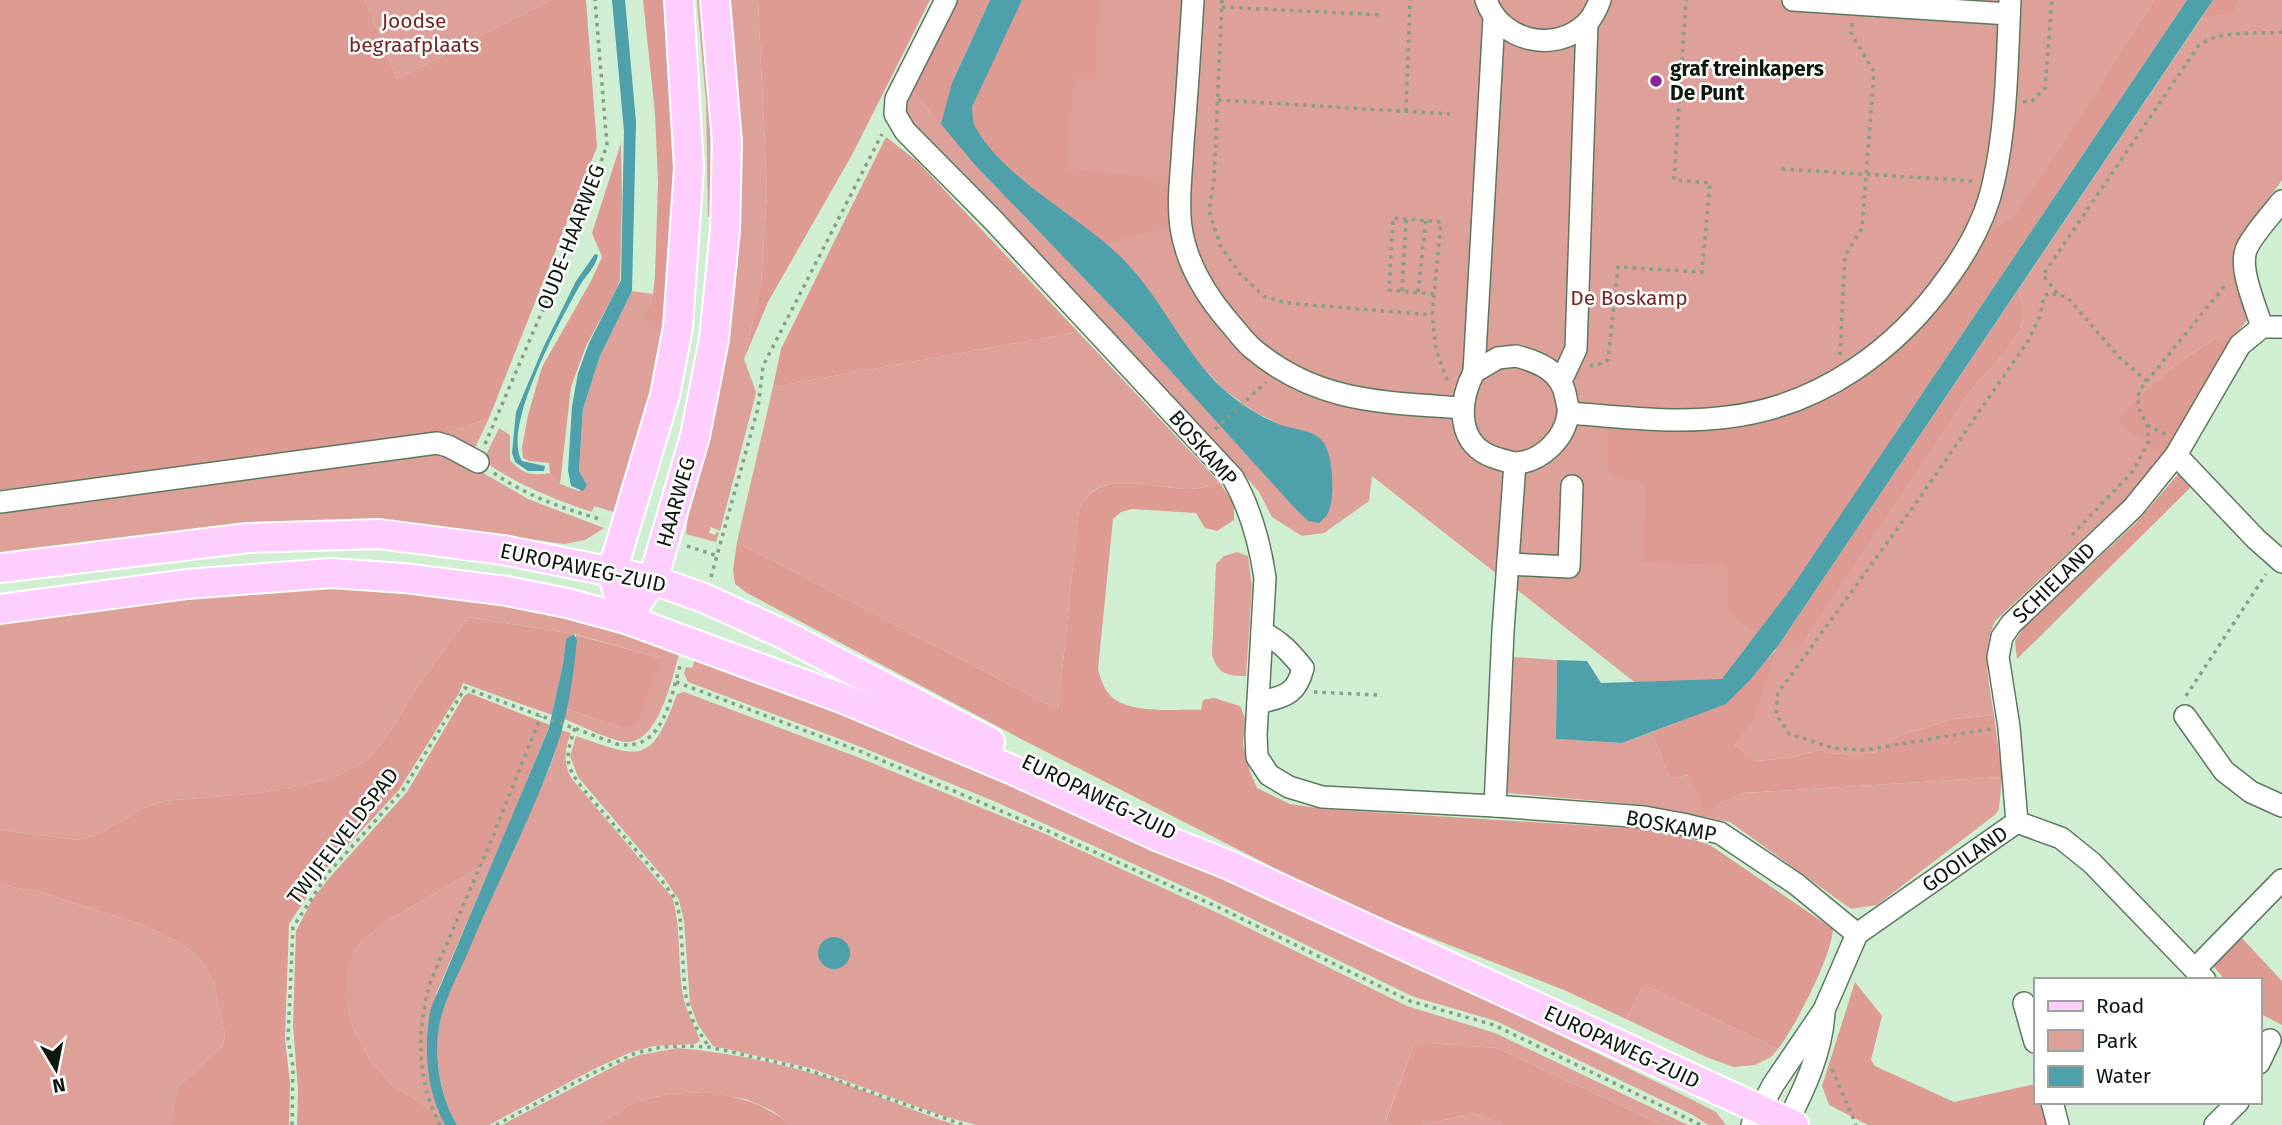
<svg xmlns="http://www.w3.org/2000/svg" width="2282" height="1125" font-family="'Fira Sans',sans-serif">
<rect width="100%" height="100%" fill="#d0efd2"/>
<g fill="#dea199" fill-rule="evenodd">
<path d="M365,0H551L397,79Z"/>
<path d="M697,0H701L710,102L708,105L710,108L711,217H708L706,102Z"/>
<path d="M727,0H758L767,192L761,284L744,359L756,392L755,397L720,531L711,527L709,533L715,535L716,532L719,533L716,542L686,534C690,487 712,441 719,393C728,328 738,263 740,197C742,131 734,65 727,0Z"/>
<path d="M996,0H2154L2042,177L1716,746L1372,476L1369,501L1324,533L1302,536L1272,517L1259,492L1227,455L900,112L912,90L934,116ZM978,168L1161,310L1198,362L1223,389L1255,412L1282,426L1307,432L1308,521L1129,325Z"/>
<path d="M2239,0H2282V180L2234,248L2236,267L2247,320L2232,340L2217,338C2179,360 2145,386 2119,421L2162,458L2148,478L1995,621C1981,652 1989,683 1994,715L1954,719L1900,735L1876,752L1856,755L1829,753L1820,750L1788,758L1757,761L1735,745L1755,717L1778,646L1966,396L2007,350L2021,329L2024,311L2018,290L2200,20L2232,12Z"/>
<path d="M632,291L653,294L646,312L664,319L666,303L670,295L665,349L617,513L594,506L592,512C554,499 519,485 486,463L485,457L499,428L510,435V460C522,474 532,476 550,473L560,484L579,491L587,485L579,471L583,409L600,356Z"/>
<path d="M1078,332L1220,483C1209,486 1199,489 1187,489C1163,488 1120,477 1098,488C1089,493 1085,500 1079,508L1058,710L737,542L773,387Z"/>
<path d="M489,418L475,448L439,432L454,431Z"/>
<path d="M438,451L480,471L528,499L604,528L585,540L564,544L466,530L393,524L361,522L265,523L169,532L0,555V509Z"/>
<path d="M1237,552L1248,556L1252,587L1246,676C1227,676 1218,674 1212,655L1216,564L1224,556Z"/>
<path d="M328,587L411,590L548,611L681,648C673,673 660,744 626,742C611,741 580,725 564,719L567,709L619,727L661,658L574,634L468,617L415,690L385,739L367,760L339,775L312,783L260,793L163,801L142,809L99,834L77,840L0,830V620L231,591Z"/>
<path d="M697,654L945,748L1351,935L1665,1086L1716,1112L1726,1125H1708L1693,1115L1496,1021L1414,997L1207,897L996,802L861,747L688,682L684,673L686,667L692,668Z"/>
<path d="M1511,657L1557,660L1556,739L1622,743L1652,732L1670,779L1689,775L1719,803L1744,793L2002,777L1999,809L1996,814L1877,905L1851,909L1730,822L1644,805L1506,793Z"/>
<path d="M684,692L860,758L1043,833L1222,915L1407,1006L1495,1033L1688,1125H1662L1497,1048L1415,1042L1385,1122L1392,1125H976L943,1116L810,1068L713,1046L698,1025L690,1003L684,921L679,900L664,878L578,777L570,756L576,736C642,759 651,765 677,694Z"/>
<path d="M561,730L571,733C564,752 563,762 572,779L672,897C682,929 677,963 683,995C686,1012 695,1026 700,1041L695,1044L654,1046L629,1053L594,1069L489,1125H457C440,1097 434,1058 439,1026C445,994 469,947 483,916C507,864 531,812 553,759Z"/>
<path d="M494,859L436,994L437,1108L441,1116L392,1085L370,1060L353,1028L347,1002L345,977L356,947L382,924Z"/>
<path d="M0,885L40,892L146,926L180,943L195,955L206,967L214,984L225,1034L223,1046L179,1086L169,1125H0Z"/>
<path d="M1644,985L1778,1049L1771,1057L1755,1065L1734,1067L1706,1057L1626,1019Z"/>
<path d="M678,1048C728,1052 777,1063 825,1077C869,1091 911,1111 956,1125H792L771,1110L745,1099L705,1092L668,1094L634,1102L598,1125H502L626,1060L639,1055Z"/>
<path d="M1474,1113L1502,1125H1422Z"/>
</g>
<g fill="#dd9b93">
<path d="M0,0H365L397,79L551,0H586L597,147L489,418L454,431L0,490Z"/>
<path d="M643,0H666L676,141L670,295L666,303L664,319L657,326H650L647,322L646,312L653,294L655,276L658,183L655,113Z"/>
<path d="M758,0H930L853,153L768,302L744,359L761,284L767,192Z"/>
<path d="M958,0H990L952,83L941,124L912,90Z"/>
<path d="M1022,0H1098L1096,78H1074L1067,169L1171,179L1173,225L1107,244L1011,168L989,147L974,126L972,108Z"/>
<path d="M2154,0H2187L1792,587L1757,634L1727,612L1728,571L1723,565L1642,562L1646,494L1643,484L1637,480L1614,479L1608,470V427L1698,430L1847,386L1877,366L1932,316L1956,284L1986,235L2012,218L2044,173Z"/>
<path d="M2213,0H2239L2233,12L2200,20Z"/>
<path d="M886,137L917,161L1078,332L773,387L781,349Z"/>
<path d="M621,143L622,200L620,280L615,292L586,346L571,387L560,484L550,473L549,463L529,461L523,458L522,448L528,415L542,367L591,281L602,257L592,233Z"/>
<path d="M2018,290L2024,311L2021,329L2007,350L1966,396L1799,646L1778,647L1755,718L1735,745L1757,761L1788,758L1820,750L1829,753L1856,755L1876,752L1900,735L1954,719L1994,715L2002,777L1744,793L1719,803L1707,817L1689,775L1670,779L1652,732L1726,704L1774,652Z"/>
<path d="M2217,338L2232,340L2162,458L2118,421C2145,386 2179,360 2217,338Z"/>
<path d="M2179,473L2193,485L2017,659L2015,641L2025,626L2137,522Z"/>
<path d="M1220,483L1234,504V520L1217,531L1205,528L1196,513L1132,509L1121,512L1113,519L1098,669C1101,680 1104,690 1113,698C1132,714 1178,709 1201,710L1203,700L1214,698L1240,706L1245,718L1243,745L1250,772L1257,788L1290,804L1324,809L1644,829L1682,836L1710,845L1833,929C1832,956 1795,1027 1778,1049L1644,985L1626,1019L1564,990L1360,910L1298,880L1023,740L747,593L735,584L733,570L737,542L1058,710L1079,508C1085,500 1089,493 1099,488C1120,477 1163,488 1187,489C1199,489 1209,486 1220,483Z"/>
<path d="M468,617L574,634L566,639L563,664L552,715L463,683L459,693L399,790L324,871L289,924L285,1039L290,1083L289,1125H169L179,1086L223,1046L225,1034L214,984L206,967L195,955L180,943L146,926L40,892L0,885V830L77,840L99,834L142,809L163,801L260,793L312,783L339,775L367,760L385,739L415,690Z"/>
<path d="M576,635L661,658L640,717L631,727H619L567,709L574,665Z"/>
<path d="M469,693L550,725L494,859L382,924L356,947L346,976L347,1002L353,1028L370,1060L392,1085L441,1116L445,1125H297L298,1090L293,1025L296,931L312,900L330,877L407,792L464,696Z"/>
<path d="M2240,936L2282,981V1025L2259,1013V980H2225L2214,967Z"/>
<path d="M1855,982L1882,1016L1871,1060L1875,1066L1954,1102L2035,1084V1102H2042L2049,1125H1868L1829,1105L1822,1086Z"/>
<path d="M1415,1042L1497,1048L1662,1125H1502L1474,1113L1422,1125H1392L1385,1123Z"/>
<path d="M705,1092C744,1098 759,1102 792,1125H598L634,1102L668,1094Z"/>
</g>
<g fill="#4ea0ab">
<path d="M612,0H625L636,122L632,291L600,356L583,409L579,471L587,485L583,491L571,486L568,470L572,406L578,373L589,343L621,280L624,131Z"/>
<path d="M990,0H1022L972,107C973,114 972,122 976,128C1004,179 1080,216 1122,258C1161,297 1182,350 1222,388C1239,403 1260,417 1281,425C1295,430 1314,429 1324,443C1333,457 1336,500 1327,515C1325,518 1322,520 1319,523L1308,521L1292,505L1129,325L975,165L941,124L952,83Z"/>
<path d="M2187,0H2213L1778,646L1750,680L1726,704L1622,743L1556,739L1557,660L1587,661L1601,683L1722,679L1792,587Z"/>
<path d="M595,254L598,255C596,267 585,276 579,287C561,319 501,428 522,461L545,466L544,471H528L515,462L512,453L516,412L543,348L576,281Z"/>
<path d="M574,634L577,640C573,681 567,722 552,760C527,827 493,891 466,957C456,979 443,1003 439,1027C434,1059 440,1097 457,1125H445C426,1090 423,1046 431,1008L549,728L563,664L566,639Z"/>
<circle cx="834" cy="953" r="16"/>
</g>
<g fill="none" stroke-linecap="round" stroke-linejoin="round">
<defs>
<g id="minor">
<path d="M946,0L896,99L895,114L905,131L993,220L1233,478C1250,508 1260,544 1265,578L1256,735L1257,757L1269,775L1289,787L1322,797L1495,806L1644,817L1682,824L1720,833L1796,884L1857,934"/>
<path d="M1193,0C1190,48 1187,95 1183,143C1182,171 1177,199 1181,227C1186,263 1205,294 1228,321C1236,330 1243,340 1252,348C1316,403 1383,402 1462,408"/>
<path d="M1486,0C1500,41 1554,54 1586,24C1592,18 1597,8 1600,0"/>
<path d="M1793,0L2009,14"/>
<path d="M2262,327C2256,307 2239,270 2246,250C2250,238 2273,212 2282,201"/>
<path d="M1516,356C1539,362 1562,371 1566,398C1567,403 1569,409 1568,414C1565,438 1542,461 1517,463C1511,463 1503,460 1496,458C1456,446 1458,403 1474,372L1498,358Z"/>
<path d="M1474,372L1494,18"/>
<path d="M1561,381L1576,349L1587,23"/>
<path d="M1569,413C1622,417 1675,424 1728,417C1820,406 1897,350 1949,276C1970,247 1987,215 1994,180C2007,122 2007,60 2010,0"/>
<path d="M2176,455L2256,539L2282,562"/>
<path d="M0,502L437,443L448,446L478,462"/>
<path d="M1508,564L1569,567L1572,486"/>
<path d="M1258,703C1284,696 1296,696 1303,668C1290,652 1280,641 1262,632"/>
<path d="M2185,716L2224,771L2251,792L2282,806"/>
<path d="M1495,806L1503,631L1515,463"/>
<path d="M2017,822L2009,727L1998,657L2002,637L2011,624L2133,508L2176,455L2240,345L2262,327H2282"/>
<path d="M2195,969L2282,880"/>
<path d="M2024,1003L2035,1042"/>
<path d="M2259,1063L2270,1040"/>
<path d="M2052,1102L2058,1125"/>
<path d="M1752,1125L1773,1085L1824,1010L1857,934L2017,822L2061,838L2092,863L2205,980"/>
<path d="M1786,1125C1804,1090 1822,1052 1824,1012"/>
<path d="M2215,1125L2238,1102"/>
</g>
<g id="major">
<path d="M0,568L248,538L379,534L503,550L653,580L704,598L783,634L990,742"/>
<path d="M617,590L612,572L665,395L678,327L689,168L679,0"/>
<path d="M0,609L187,584L331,573L404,578L507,591L567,603L626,619L844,699L1013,770L1159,837L1229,865L1794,1125"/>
<path d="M626,619L653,580L695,436L714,339L725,230L727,142L715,0"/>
</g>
</defs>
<use href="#minor" stroke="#5c785e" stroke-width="24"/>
<use href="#major" stroke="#fff" stroke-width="32"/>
<g stroke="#879e88" stroke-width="3.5" stroke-dasharray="3.5 5" stroke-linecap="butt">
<path d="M1222,0L1214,180L1209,211L1220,245L1239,273L1265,297L1287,303L1432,315"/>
<path d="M1222,7L1383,15"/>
<path d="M1218,100L1450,114"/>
<path d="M2023,102L2032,101L2045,88L2052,0"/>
<path d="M1406,111L1410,0"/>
<path d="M1782,169L1974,181"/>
<path d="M1402,291L1406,219"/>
<path d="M1418,292L1426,220"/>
<path d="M2057,293L2043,275L2199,45C2223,29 2254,35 2282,32"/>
<path d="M1434,294L1389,290L1393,218L1441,222L1432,315L1436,350L1448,382"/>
<path d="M1840,355L1845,256L1862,228L1874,72L1851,33L1852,23"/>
<path d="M1590,365L1595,366L1608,360L1618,267L1702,272L1710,183L1674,180L1686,0"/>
<path d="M2147,425L2167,435"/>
<path d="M1215,429L1266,382"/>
<path d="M485,444L571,244L607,145L595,0"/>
<path d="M494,473C526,496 565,509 603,520"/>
<path d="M2072,535L2133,471L2149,441L2147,425L2138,407L2139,391L2227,283"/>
<path d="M687,546L718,556"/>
<path d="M711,577L758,408L763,366L882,134"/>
<path d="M676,682L862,752L1048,831L1220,908L1410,1001L1494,1025L1701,1125"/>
<path d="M1314,692L1377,695"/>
<path d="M2186,696L2266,574"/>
<path d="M575,728C565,757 564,765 584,790L660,878L676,900L680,918L685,992L690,1012L694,1024L709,1047"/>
<path d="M1990,729L1865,750L1833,748L1789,734L1776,714L1778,693L1916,503L2028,341L2040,316L2044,296L2050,293L2067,297L2120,358L2147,381"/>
<path d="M1832,1069L1856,1125"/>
<path d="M292,1125L293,1066L288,1039L293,927L329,872L403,790L465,688L617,744C664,753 670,698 681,663"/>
<path d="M440,1125C416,1080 416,1025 432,978L491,841L541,716"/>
<path d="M496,1125L591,1074L636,1053L662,1047L690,1046L709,1047L802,1068L964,1125"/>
</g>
<use href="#minor" stroke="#fff" stroke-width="21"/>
<use href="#major" stroke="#fecefe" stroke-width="28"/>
</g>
<circle fill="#8a258d" stroke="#fff" stroke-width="2.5" cx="1656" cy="81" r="7"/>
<g text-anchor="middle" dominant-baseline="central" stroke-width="5" stroke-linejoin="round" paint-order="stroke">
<g font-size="21" fill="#732520" stroke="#fff">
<text x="414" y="21">Joodse<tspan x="414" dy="24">begraafplaats</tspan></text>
<text x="1629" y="298">De Boskamp</text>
</g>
<g font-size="21" font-weight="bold" fill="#0d180e" stroke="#fff" text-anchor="start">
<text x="1670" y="69">graf treinkapers<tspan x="1670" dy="24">De Punt</tspan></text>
</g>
<g font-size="21" fill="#0d180e" stroke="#fff">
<text transform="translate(571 237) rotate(-69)">OUDE-HAARWEG</text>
<text transform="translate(1203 448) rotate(49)">BOSKAMP</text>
<text transform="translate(676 502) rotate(-74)">HAARWEG</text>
<text transform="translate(583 568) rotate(12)">EUROPAWEG-ZUID</text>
<text transform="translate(2054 583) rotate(-44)">SCHIELAND</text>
<text transform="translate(1099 797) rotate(26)">EUROPAWEG-ZUID</text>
<text transform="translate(1671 826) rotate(11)">BOSKAMP</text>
<text transform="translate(343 836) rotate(-52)">TWIJFELVELDSPAD</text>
<text transform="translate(1965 859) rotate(-35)">GOOILAND</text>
<text transform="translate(1622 1047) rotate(25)">EUROPAWEG-ZUID</text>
</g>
</g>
<rect x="2034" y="978" width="228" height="126" fill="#ffffff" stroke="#9ea39f" stroke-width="2"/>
<rect x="2048" y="1001" width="35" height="10" fill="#fecefe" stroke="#9ea39f" stroke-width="2"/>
<text x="2096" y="1013" font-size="21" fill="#0d180e">Road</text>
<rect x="2048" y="1030" width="35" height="21" fill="#dea199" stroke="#9ea39f" stroke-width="2"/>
<text x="2096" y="1048" font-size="21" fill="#0d180e">Park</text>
<rect x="2048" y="1066" width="35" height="21" fill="#4ea0ab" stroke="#9ea39f" stroke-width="2"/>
<text x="2096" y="1083" font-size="21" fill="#0d180e">Water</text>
<g transform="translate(56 1069) rotate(170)" stroke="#ffffff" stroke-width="5" paint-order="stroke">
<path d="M0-5L12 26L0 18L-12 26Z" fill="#0d180e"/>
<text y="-10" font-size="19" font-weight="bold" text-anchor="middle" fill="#0d180e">N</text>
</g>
</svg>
